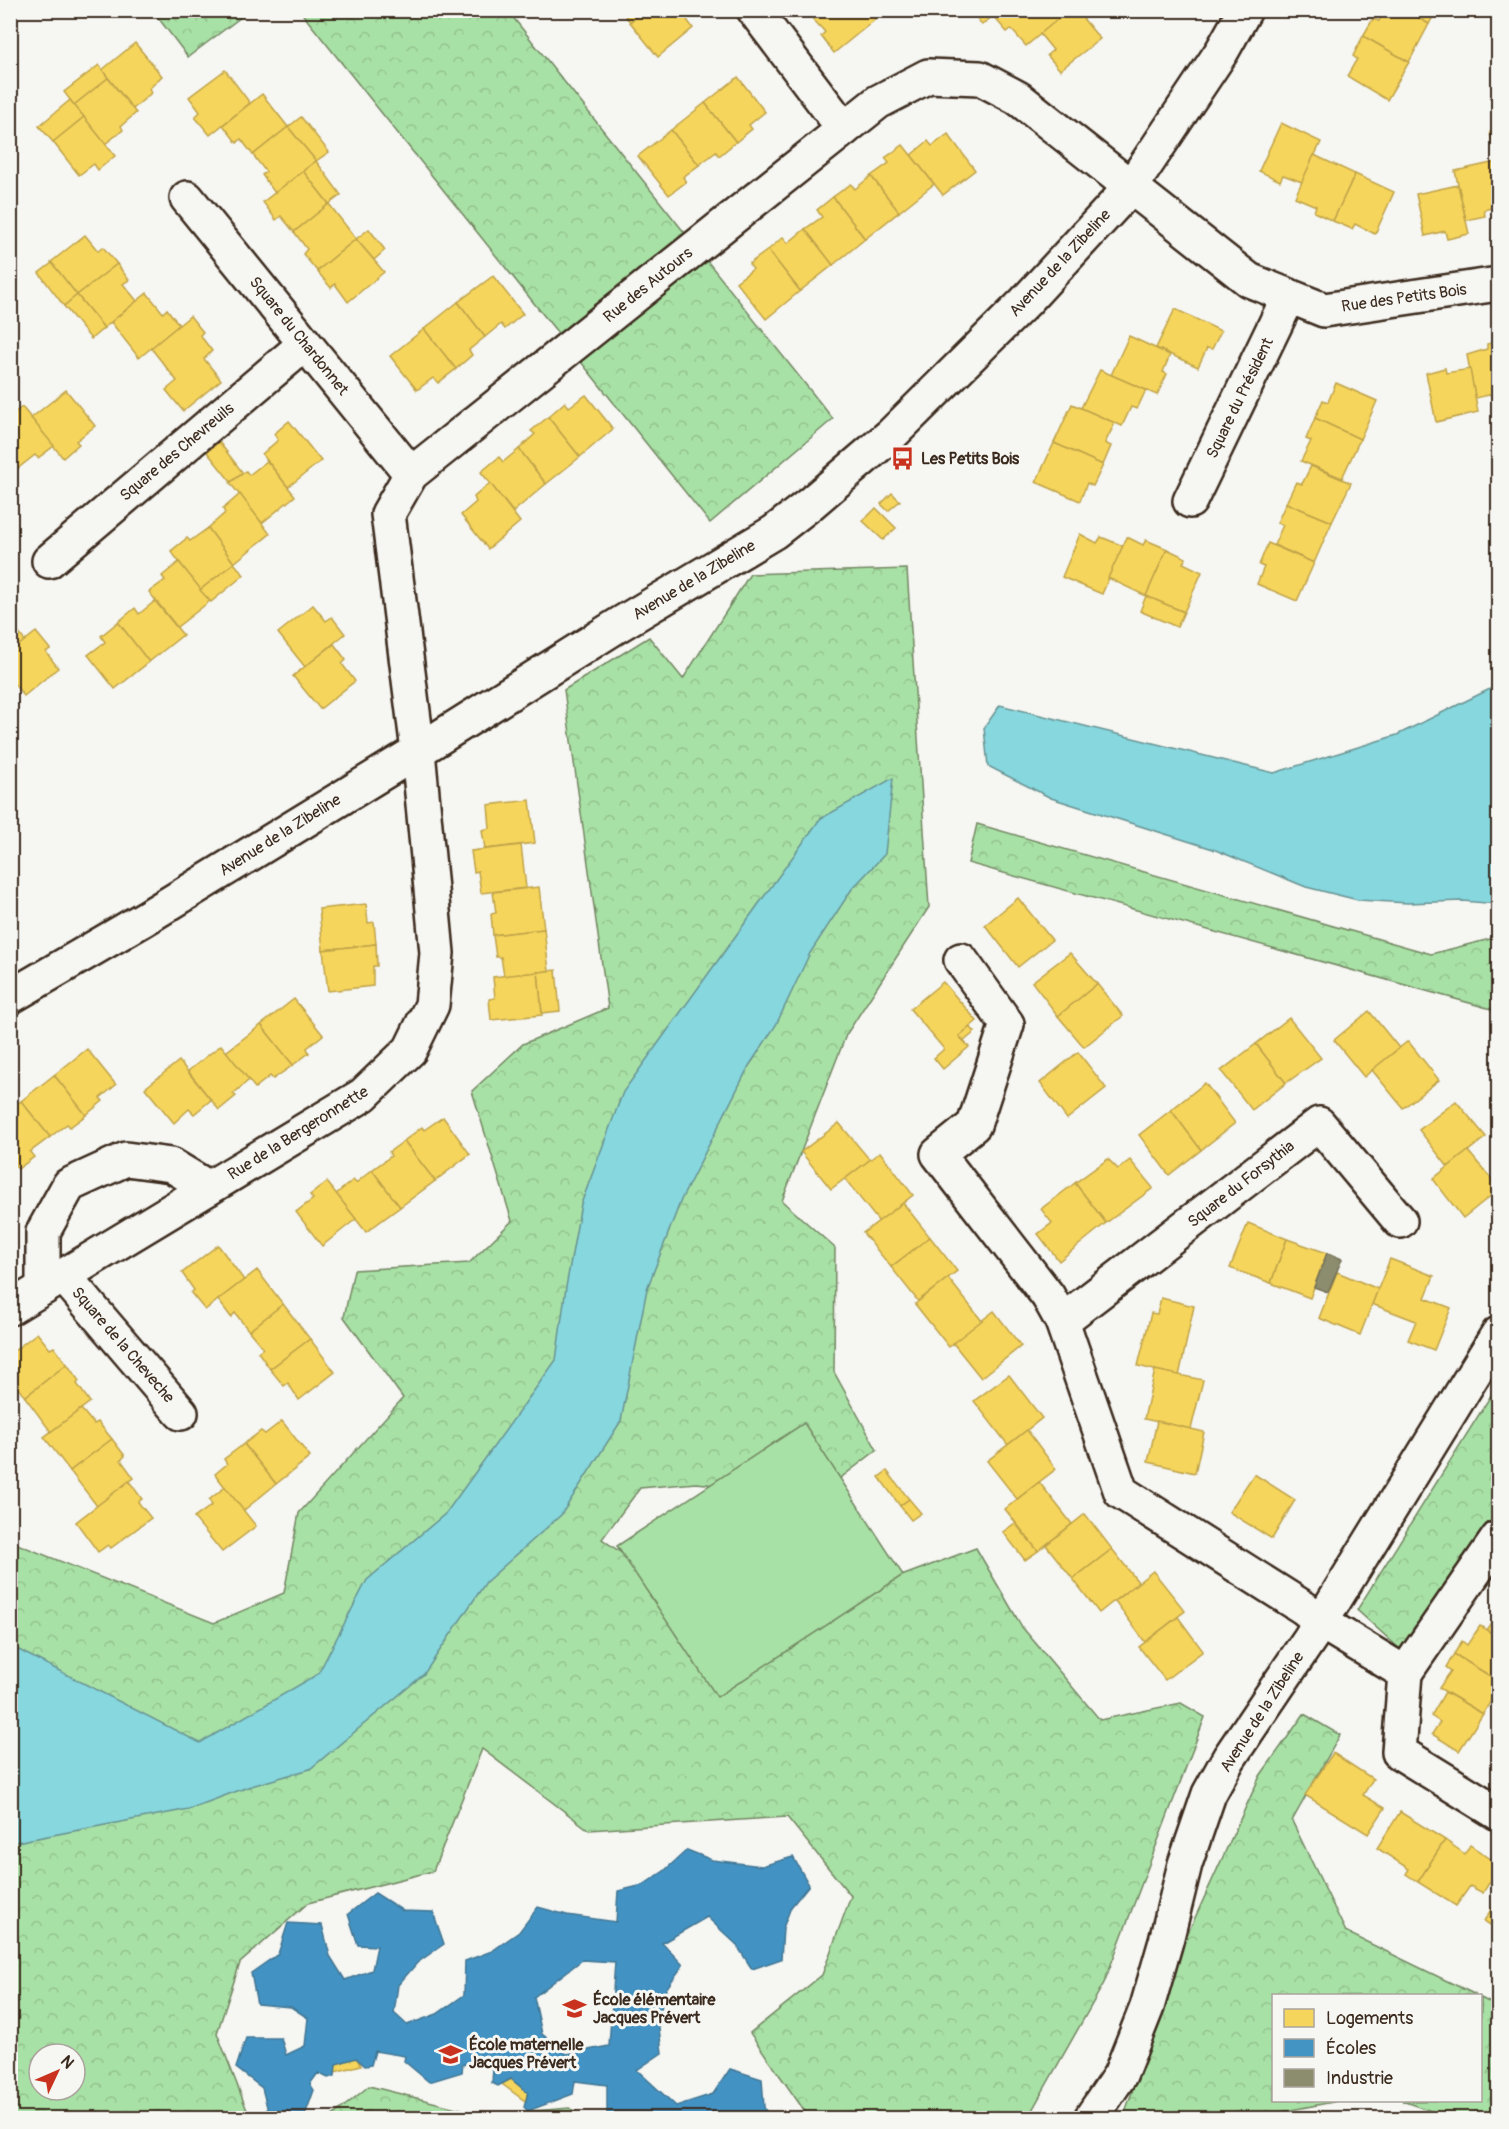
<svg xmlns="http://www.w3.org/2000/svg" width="1509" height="2129" font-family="Pangolin,sans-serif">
<defs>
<pattern id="forest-crowns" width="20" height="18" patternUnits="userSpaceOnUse" patternTransform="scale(1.5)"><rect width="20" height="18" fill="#a8e1a5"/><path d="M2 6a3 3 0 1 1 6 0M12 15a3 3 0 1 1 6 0" fill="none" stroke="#92c18e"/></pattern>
</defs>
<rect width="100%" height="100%" fill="#f6f6f2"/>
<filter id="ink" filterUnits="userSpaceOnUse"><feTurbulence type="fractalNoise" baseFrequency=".0167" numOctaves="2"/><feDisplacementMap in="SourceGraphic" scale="12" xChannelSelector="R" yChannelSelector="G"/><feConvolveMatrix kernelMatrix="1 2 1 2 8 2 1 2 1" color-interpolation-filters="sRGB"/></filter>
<g filter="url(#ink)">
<g fill="url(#forest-crowns)" stroke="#728662" stroke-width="1.5" fill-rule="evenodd">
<path d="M153,11H249L188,57Z"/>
<path d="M300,11H508L833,419L710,523Z"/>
<path d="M907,569L929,907L846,1035L782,1201L835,1248L834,1372L877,1450L839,1479L787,1492L696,1483L640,1488L602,1539L682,1596L814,1609L976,1548L1022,1627L1100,1720L1181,1703L1205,1717L1104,1983L1031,2112L1022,2118H806V2113L750,2033L822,1975L851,1896L787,1817L589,1830L482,1749L433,1871L308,1903L240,1963L217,2033L250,2118H11L10,1541L214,1623L284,1593L299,1513L403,1398L344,1317L354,1270L469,1263L512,1221L472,1091L523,1044L608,1008L564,690L649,637L683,679L750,574ZM39,2054H75V2090H39Z"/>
<path d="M977,824L1431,954L1498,937V1017L1491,1009L968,863Z"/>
<path d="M1498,1384V1535L1401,1650L1357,1610Z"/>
<path d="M1304,1714L1340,1735L1292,1821L1346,1932L1476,1995L1274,1996V2100L1338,2101L1265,2115L1262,2118H1123L1183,1944L1260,1776Z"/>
<path d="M1481,1998L1498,2007V2118H1451L1402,2101L1480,2100Z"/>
<path d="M369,2086L484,2115L570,2108L583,2118H330Z"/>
</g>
<path fill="#a8e1a5" stroke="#728662" stroke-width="1.5" d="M804,1423L903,1575L717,1697L617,1546Z"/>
<g fill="#86d7de" stroke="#689291" stroke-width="1.5">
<path d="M1498,685V904L1462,901L1408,903L1358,900L1306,887L1213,849L1051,798L988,766L984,728L1000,705L1274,773L1397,735Z"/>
<path d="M893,778L885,854L852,889L810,953L776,1025L749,1066L681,1200L647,1289L621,1421L561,1515L486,1582L424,1674L310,1769L248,1787L189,1809L11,1843V1646L200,1743L318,1674L367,1580L446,1513L556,1360L566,1287L581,1204L623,1092L820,819Z"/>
</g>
<g fill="#f6d55c" stroke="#bea249" stroke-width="1.5">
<path d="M621,10H644L630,22Z"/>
<path d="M644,10H680L693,28L658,57L630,22Z"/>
<path d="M819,10H869L876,19L834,53L821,36L825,32L811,17Z"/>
<path d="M971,10H1000L982,25Z"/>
<path d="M1000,10H1053L1060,18L1026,46L1011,29L1007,32L993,16Z"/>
<path d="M1069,10H1076L1100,39L1060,70L1047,55L1053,50L1040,34Z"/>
<path d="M1384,10H1405L1429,24L1409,62L1363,36L1373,19L1379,21Z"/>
<path d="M1405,10H1437L1429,24Z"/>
<path d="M1363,36L1409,62L1387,100L1347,76L1357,59L1353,56Z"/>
<path d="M135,43L162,76L149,89L151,93L133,109L102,70Z"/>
<path d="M99,65L108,78L74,105L64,92Z"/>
<path d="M225,70L250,103L210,135L195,117L200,112L189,97Z"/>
<path d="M738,77L765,112L749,125L752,129L736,142L705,103Z"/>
<path d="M108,78L136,113L121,126L123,130L105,144L74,105Z"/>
<path d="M262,94L288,127L253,155L241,139L237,143L223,125Z"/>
<path d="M70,100L84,117L53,142L39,126Z"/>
<path d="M705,103L736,142L719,156L716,152L699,165L671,130Z"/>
<path d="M84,117L115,156L98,170L94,164L79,175L53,142Z"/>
<path d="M301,117L329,152L316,161L288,127Z"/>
<path d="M1281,123L1321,142L1302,182L1283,175L1280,181L1259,171Z"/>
<path d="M288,127L316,161L275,193L262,175L266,172L253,155Z"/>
<path d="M671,130L699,165L683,177L686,182L669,195L638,156Z"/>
<path d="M1498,130V146L1494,147L1490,132Z"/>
<path d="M948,134L975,170L943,195L911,155L928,141L932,146Z"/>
<path d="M903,145L934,184L899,212L871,176L889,163L885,158Z"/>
<path d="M1314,155L1355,174L1333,221L1314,212L1316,206L1295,197Z"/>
<path d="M316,161L341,195L329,204L303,171Z"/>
<path d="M1496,162L1498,170V206L1484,210L1485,216L1466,220L1455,171Z"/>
<path d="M303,171L329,204L294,232L281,216L276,220L263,202Z"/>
<path d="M1355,174L1394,192L1375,234L1355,224L1352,229L1333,221Z"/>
<path d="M871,176L899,212L865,239L833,197L851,184L855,189Z"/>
<path d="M1458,185L1469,234L1447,239L1445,231L1425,236L1416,194Z"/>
<path d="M833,197L865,239L833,265L805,229L822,217L817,210Z"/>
<path d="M329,204L356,239L317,271L303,254L307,249L294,232Z"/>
<path d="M369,229L385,250L374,260L356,239Z"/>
<path d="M805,229L833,265L800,291L768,250L783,237L788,243Z"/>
<path d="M85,235L98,251L103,247L117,264L77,295L51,262Z"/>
<path d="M356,239L384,272L348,302L335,284L331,288L317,271Z"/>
<path d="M768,250L800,291L766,319L736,282L753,269L749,264Z"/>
<path d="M52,263L77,295L64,306L39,273Z"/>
<path d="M117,264L129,280L123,284L137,301L104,328L77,295Z"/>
<path d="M493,276L523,314L505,329L501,324L485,337L458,302Z"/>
<path d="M147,293L163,313L167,309L179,325L139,358L111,322Z"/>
<path d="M77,295L104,328L91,339L64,306Z"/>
<path d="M458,302L485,337L469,350L472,355L456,369L424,329Z"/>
<path d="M1175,309L1221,331L1212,349L1207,348L1198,367L1156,348Z"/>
<path d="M190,316L203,332L200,335L212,351L204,359L221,380L183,411L166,390L177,381L151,348Z"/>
<path d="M424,329L456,369L438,383L433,378L417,390L390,356Z"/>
<path d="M1129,336L1170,355L1163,372L1167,374L1157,395L1111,375Z"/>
<path d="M1498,341V393L1475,398L1467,355L1487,349V344Z"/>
<path d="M1445,368L1446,373L1470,369L1478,412L1436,422L1426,373Z"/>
<path d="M1100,370L1146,390L1137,409L1131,407L1122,426L1081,408Z"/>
<path d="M1336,383L1377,401L1360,439L1315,418L1323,400L1328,402Z"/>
<path d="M66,390L95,426L76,441L79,444L63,458L31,418Z"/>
<path d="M586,395L613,429L580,457L548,417L565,402L569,407Z"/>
<path d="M1072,404L1115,423L1105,443L1111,446L1103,465L1054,443Z"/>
<path d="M22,407L54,446L38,458L35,455L17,469L10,461V416Z"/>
<path d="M548,417L580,457L546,484L519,449L535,434L531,431Z"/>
<path d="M1315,418L1360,439L1342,478L1301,461L1311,441L1306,439Z"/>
<path d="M289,421L321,461L288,487L262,454L278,440L274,434Z"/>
<path d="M219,442L243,473L231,482L207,452Z"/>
<path d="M1054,443L1103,465L1093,486L1087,483L1080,501L1036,482Z"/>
<path d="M519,449L546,484L513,512L481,472L499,457L503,462Z"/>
<path d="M267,461L295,496L262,523L230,483L246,471L249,475Z"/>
<path d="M1311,466L1351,483L1332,522L1286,503L1296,482L1302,484Z"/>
<path d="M490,483L520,522L488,549L461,515L476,502L474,497Z"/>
<path d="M892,493L900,501L888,511L881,504Z"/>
<path d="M240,494L270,534L234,563L208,528L225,513L223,509Z"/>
<path d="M1286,503L1332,522L1314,563L1274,545L1283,525L1277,523Z"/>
<path d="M876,508L896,528L883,540L863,521Z"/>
<path d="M208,528L234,563L200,590L171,551L187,538L190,541Z"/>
<path d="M1080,534L1097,543L1101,537L1123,546L1102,594L1062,577Z"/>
<path d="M1127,537L1143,545L1146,540L1167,549L1146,596L1108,578Z"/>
<path d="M1268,543L1314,563L1297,601L1257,584L1264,567L1259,565Z"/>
<path d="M1167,549L1186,558L1183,563L1202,572L1184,612L1146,596Z"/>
<path d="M179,562L210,601L177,627L149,592L165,580L162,576Z"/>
<path d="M234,563L244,575L211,602L200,590Z"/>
<path d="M1146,596L1184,612L1177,627L1140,611Z"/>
<path d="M155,601L183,635L149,662L118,622L135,608L139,614Z"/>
<path d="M313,605L326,621L332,617L345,634L305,667L278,633Z"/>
<path d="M118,622L149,662L115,689L88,655L105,642L101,636Z"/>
<path d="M11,623L25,641L10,652V623Z"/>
<path d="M36,632L50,649L46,652L58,668L24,696L10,679V652Z"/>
<path d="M334,644L346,660L342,664L355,681L320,709L293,676Z"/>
<path d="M530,800L535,843L485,849L482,830L490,828L488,805Z"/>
<path d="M521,845L526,888L481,893L478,871L474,872L471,851Z"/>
<path d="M539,887L544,929L493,935L491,914L496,913L493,892Z"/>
<path d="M1018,898L1052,940L1018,967L985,925Z"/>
<path d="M366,904L368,923L374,922L376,944L323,950L319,909Z"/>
<path d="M544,929L549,971L504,976L501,957H496L493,935Z"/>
<path d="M376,944L377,966H373V986L328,991L323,950Z"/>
<path d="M1070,953L1097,984L1058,1016L1032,982Z"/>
<path d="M556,970L560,1011L542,1013L538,972Z"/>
<path d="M538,972L542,1015L491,1020L489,999L495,998L493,977Z"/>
<path d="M943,982L977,1021L959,1036L969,1047L943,1069L934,1058L944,1049L910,1009Z"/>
<path d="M1097,984L1123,1016L1084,1047L1058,1016Z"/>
<path d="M294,999L323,1035L307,1048L309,1053L293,1065L261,1025Z"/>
<path d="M1369,1011L1399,1048L1364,1077L1334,1040Z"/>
<path d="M1289,1018L1321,1058L1286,1083L1256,1044Z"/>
<path d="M261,1025L293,1065L273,1079L270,1076L255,1088L226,1052Z"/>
<path d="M970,1027L975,1032L964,1041L959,1036Z"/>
<path d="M1408,1041L1439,1080L1403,1108L1372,1070Z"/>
<path d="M1256,1044L1286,1083L1252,1110L1221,1071Z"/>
<path d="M221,1045L249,1080L233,1094L236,1096L219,1110L188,1071Z"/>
<path d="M87,1049L116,1085L100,1098L103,1101L86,1115L54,1075Z"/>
<path d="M1078,1052L1106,1088L1067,1119L1040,1083Z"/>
<path d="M179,1061L211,1100L194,1114L189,1109L174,1123L145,1088Z"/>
<path d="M54,1075L86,1115L70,1127L67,1124L50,1137L21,1101Z"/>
<path d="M1205,1083L1235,1123L1201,1150L1171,1110Z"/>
<path d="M21,1101L50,1137L30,1152L34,1157L18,1169L10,1159V1109Z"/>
<path d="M1456,1101L1486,1137L1448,1167L1419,1130Z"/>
<path d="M1171,1110L1201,1150L1169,1175L1139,1135Z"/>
<path d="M443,1117L470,1154L435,1181L404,1141L422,1127L424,1130Z"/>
<path d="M839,1123L870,1160L831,1189L801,1152Z"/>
<path d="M404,1141L435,1181L400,1207L372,1170L391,1156L389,1152Z"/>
<path d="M1468,1151L1498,1187V1190L1463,1218L1433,1179Z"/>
<path d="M880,1152L913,1195L879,1222L845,1179Z"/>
<path d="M1108,1159L1118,1169L1130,1160L1153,1188L1106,1223L1075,1183Z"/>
<path d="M372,1170L400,1207L366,1232L336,1194L353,1180L356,1183Z"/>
<path d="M327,1182L356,1219L322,1246L296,1212L313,1199L310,1195Z"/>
<path d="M1075,1183L1106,1223L1059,1261L1038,1234L1052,1223L1041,1209Z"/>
<path d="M903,1203L930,1237L891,1267L863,1233Z"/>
<path d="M1248,1223L1287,1239L1271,1283L1230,1268Z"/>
<path d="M930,1237L957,1271L918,1301L891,1267Z"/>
<path d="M1287,1239L1327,1253L1310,1298L1271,1283Z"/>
<path d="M218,1245L244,1280L205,1310L191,1293L194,1290L182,1273Z"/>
<path d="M1390,1259L1434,1276L1425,1298L1451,1308L1434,1350L1408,1340L1416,1321L1372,1304Z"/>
<path d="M257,1270L283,1304L249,1331L235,1313L231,1317L218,1300Z"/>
<path d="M1337,1272L1378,1289L1360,1335L1319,1318Z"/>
<path d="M948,1278L982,1321L949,1347L915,1304Z"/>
<path d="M1161,1298L1194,1306L1179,1376L1138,1366L1151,1313L1157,1314Z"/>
<path d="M283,1304L310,1339L270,1369L258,1352L263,1348L249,1331Z"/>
<path d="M994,1311L1021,1346L981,1378L953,1343Z"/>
<path d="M37,1333L50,1349L54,1347L67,1364L25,1397L10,1378V1354Z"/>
<path d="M310,1339L335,1372L299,1400L288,1383L284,1386L270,1369Z"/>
<path d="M67,1364L79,1381L77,1384L90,1402L51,1432L25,1397Z"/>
<path d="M1155,1370L1203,1380L1191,1429L1144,1419Z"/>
<path d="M1009,1375L1042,1418L1008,1445L974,1401Z"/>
<path d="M81,1409L94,1424L98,1422L112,1439L70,1471L44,1437Z"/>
<path d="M282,1421L310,1457L276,1484L244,1444L261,1431L265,1434Z"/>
<path d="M1157,1421L1204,1432L1195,1473L1148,1462Z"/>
<path d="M1027,1430L1056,1469L1017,1499L987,1461Z"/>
<path d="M112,1439L125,1456L121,1460L134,1478L97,1506L70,1471Z"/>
<path d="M244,1444L276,1484L243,1511L215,1474L227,1464L224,1459Z"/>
<path d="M887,1471L909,1499L900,1506L879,1477Z"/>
<path d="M1254,1474L1295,1500L1272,1539L1229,1512Z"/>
<path d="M129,1481L142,1499L138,1502L151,1518L111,1548L108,1545L98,1552L76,1522Z"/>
<path d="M1039,1482L1072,1524L1038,1551L1005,1509Z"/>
<path d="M225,1487L256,1526L222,1552L194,1518L212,1505L209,1500Z"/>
<path d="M909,1499L921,1513L911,1520L900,1506Z"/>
<path d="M1085,1514L1112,1549L1073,1579L1046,1545Z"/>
<path d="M1015,1523L1038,1551L1025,1560L1003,1532Z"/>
<path d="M1112,1549L1138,1582L1099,1613L1073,1579Z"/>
<path d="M1153,1571L1185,1611L1145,1642L1115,1601Z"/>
<path d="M1178,1617L1203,1651L1165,1680L1139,1647Z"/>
<path d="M1494,1618L1498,1621V1637L1486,1630Z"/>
<path d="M1480,1626L1498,1637V1681L1454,1654L1462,1641L1467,1645Z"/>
<path d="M1454,1654L1498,1681V1689L1483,1714L1439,1688L1451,1671L1446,1667Z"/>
<path d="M1445,1692L1483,1714L1459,1751L1432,1734L1440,1722L1431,1716Z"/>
<path d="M1333,1753L1373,1779L1363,1795L1385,1808L1368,1834L1305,1795Z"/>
<path d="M1400,1812L1445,1840L1418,1882L1406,1874L1409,1869L1377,1848Z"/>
<path d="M1445,1840L1465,1854L1470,1845L1498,1864V1868L1483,1893L1470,1886L1456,1906L1418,1882Z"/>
<path d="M1498,1898V1930L1484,1921Z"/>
<path d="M356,2058L361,2065L335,2072L336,2064Z"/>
<path d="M511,2079L528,2093L525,2101L502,2084Z"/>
</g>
<path fill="#4393c3" stroke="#417492" stroke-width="1.5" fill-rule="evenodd" d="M687,1850L712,1860L762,1866L793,1857L809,1885L791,1907L783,1928L781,1959L752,1969L736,1944L707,1917L662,1943L683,1965L666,1989L658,2020L662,2053L637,2070L676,2106L713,2094L730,2069L762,2079L764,2107L769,2118H613L607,2116V2085L575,2081L573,2094L528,2111L524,2107L528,2093L511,2079L498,2086L492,2083L493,2068L463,2064L462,2072L429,2082L404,2061L405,2056L375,2051L371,2065L365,2066L356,2058L336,2064L335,2076L328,2078L318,2073L310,2084L314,2090L304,2118H270L262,2088L236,2068L246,2038H281L286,2055L305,2046L308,2018L291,2007L257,2004L251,1973L278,1954L288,1923L322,1925L330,1956L345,1980L372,1970L377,1946L358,1945L348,1914L375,1893L403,1911L433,1912L444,1944L417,1963L398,1985L394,2013L407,2025L437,2014L464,1995L465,1961L492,1951L519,1932L538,1907L567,1915L616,1922L618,1891L643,1885L664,1871ZM582,1960L615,1962L609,2046L567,2054L542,2034L534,1997Z"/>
<path fill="#8c8c6e" stroke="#746f56" stroke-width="1.5" d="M1327,1253L1342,1259L1328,1292L1314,1287Z"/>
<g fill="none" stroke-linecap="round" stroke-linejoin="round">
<defs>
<g id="minor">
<path d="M754,10L844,129"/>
<path d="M187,198L411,474"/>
<path d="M1190,501L1289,296"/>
<path d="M49,561L305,344"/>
<path d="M961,960L1007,1024L974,1125L938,1154L1048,1296L1062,1321L1121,1492L1304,1608L1321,1622L1405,1673L1498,1538"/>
<path d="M10,997L144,919L418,751L620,624L774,532L810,504L892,434L1025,302L1131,187L1222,51L1245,10"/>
<path d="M64,1276L181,1413"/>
<path d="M43,1288V1232L69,1185L126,1159L171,1165L209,1188"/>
<path d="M10,1308L363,1095L410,1050L432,1005L437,953L418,751L388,514L411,474L878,102L928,76L980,78L1018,98L1249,280L1324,310L1498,284"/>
<path d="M1062,1321L1319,1124L1400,1221"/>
<path d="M1405,1673L1399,1752L1498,1813"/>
<path d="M1091,2118L1120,2075L1147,2007L1166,1941L1185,1864L1209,1794L1229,1758L1321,1622L1498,1334"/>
</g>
</defs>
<use href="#minor" stroke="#3b2a1e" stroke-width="38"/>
<use href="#minor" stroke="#f6f6f2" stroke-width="33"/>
</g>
</g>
<defs>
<symbol id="bus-bare" viewBox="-9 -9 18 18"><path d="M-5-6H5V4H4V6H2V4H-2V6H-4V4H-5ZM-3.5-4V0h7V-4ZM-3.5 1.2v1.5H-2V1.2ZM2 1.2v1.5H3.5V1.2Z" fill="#c8321e" stroke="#f6f6f2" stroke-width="2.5" paint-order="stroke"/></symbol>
<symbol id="school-bare" viewBox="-9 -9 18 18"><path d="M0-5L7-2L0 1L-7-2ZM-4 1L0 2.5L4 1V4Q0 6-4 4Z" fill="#c8321e" stroke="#f6f6f2" stroke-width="2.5" paint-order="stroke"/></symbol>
</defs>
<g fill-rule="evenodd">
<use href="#bus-bare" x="886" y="442" width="33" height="33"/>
<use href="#school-bare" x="558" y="1992" width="33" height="33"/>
<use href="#school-bare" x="434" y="2038" width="33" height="33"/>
</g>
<g text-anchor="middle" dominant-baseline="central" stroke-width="6" stroke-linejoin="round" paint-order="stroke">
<g font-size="16" fill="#3b2a1e" stroke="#f6f6f2">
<text transform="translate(1060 263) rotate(-47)">Avenue de la Zibeline</text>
<text transform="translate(648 285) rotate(-39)">Rue des Autours</text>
<text transform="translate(1404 298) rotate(-8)">Rue des Petits Bois</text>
<text transform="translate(299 336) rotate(51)">Square du Chardonnet</text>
<text transform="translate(1240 398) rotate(-64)">Square du Président</text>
<text transform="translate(177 452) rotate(-40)">Square des Chevreuils</text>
<text transform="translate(694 580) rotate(-31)">Avenue de la Zibeline</text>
<text transform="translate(280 835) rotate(-32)">Avenue de la Zibeline</text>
<text transform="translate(298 1133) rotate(-32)">Rue de la Bergeronnette</text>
<text transform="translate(1241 1184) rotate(-38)">Square du Forsythia</text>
<text transform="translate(123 1345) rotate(49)">Square de la Cheveche</text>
<text transform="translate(1262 1712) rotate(-57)">Avenue de la Zibeline</text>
</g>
<g font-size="16" font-weight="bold" fill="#3b2a1e" stroke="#f6f6f2" text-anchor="start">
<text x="921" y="459">Les Petits Bois</text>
<text x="593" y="2000">École élémentaire<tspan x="593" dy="18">Jacques Prévert</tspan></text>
<text x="469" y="2045">École maternelle<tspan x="469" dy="18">Jacques Prévert</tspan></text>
</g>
</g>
<rect width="1509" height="2129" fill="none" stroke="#f6f6f2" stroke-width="36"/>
<rect x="18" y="18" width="1473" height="2093" fill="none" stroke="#3b2a1e" stroke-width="2" filter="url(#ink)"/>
<rect x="1272" y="1994" width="210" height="108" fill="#f6f6f2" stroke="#aba49d" stroke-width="1.5"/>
<rect x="1284" y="2009" width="30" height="18" fill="#f6d55c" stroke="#aba49d" stroke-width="1.5"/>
<text x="1326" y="2024" font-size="18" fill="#3b2a1e">Logements</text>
<rect x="1284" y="2039" width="30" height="18" fill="#4393c3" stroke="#aba49d" stroke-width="1.5"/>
<text x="1326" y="2054" font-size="18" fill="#3b2a1e">Écoles</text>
<rect x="1284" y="2069" width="30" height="18" fill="#8c8c6e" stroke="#aba49d" stroke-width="1.5"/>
<text x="1326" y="2084" font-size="18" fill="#3b2a1e">Industrie</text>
<g transform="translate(57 2072) rotate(46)"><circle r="28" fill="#f6f6f2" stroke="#aba49d" stroke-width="1.5"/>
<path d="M0-4.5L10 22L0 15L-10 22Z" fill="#c8321e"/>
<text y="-9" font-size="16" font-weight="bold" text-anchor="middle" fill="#3b2a1e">N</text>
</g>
</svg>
